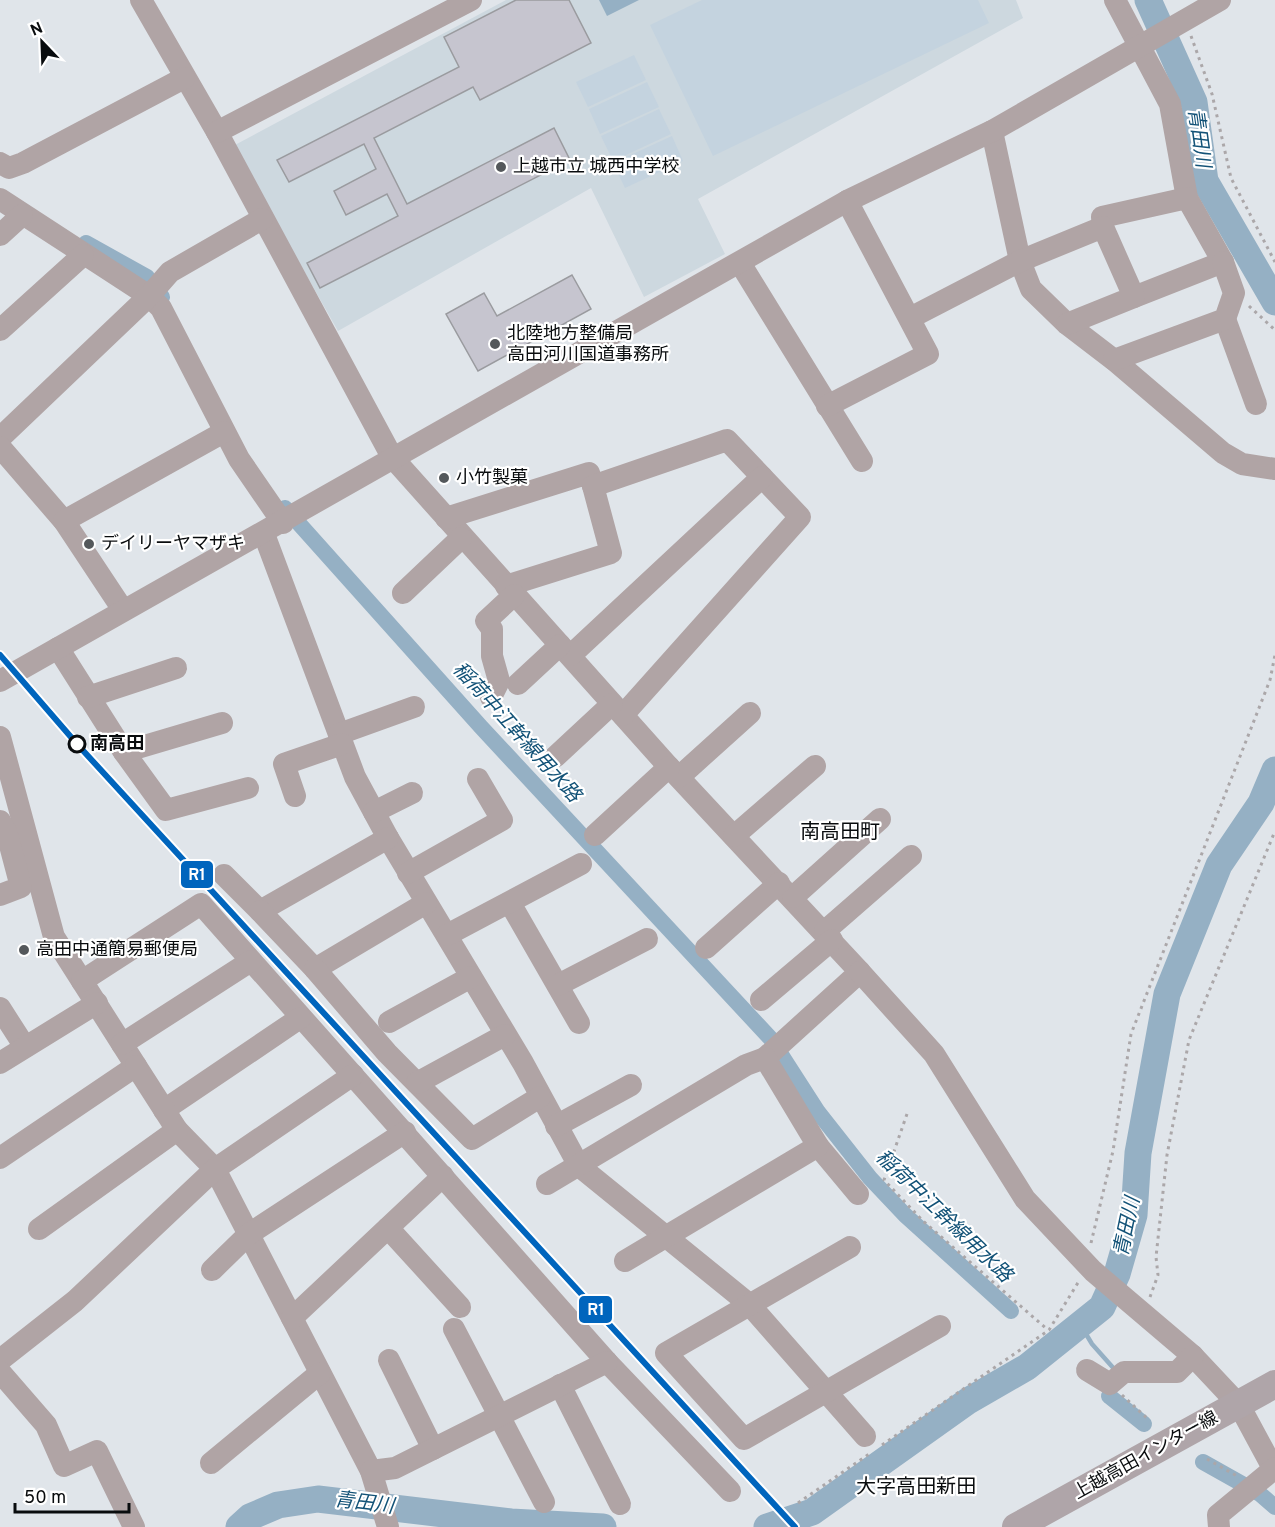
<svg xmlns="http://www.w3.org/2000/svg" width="1275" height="1527" font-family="Overpass,'Noto Sans JP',sans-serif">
<rect width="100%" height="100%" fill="#e0e5ea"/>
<path fill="#cdd8df" d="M506,0H1016L1023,18L698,199L725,254L644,297L591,188L338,331L233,146Z"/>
<g fill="#c4d3df">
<path d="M702,0H978L989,23L713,156L650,25Z"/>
<path d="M634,55L646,80L588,107L576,82Z"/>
<path d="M647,82L659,107L600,134L589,109Z"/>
<path d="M659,109L671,134L613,161L601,136Z"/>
<path d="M672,136L683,161L625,188L613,163Z"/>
</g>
<path fill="#95b0c4" d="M599,0H639L607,16Z"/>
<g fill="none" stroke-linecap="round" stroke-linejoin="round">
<g stroke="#95b0c4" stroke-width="4.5">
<path d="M1080,1324L1092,1344L1116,1371"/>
<path d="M510,1527L511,1522"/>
</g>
<g stroke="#95b0c4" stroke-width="16">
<path d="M86,243L147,277L162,297"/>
<path d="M285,508L481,727L771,1039L818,1112L870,1178L905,1215L1011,1311"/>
<path d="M1109,1396L1144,1424"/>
<path d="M1203,1462L1260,1494L1275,1507"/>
</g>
<g stroke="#95b0c4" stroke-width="27">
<path d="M1148,0L1194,102L1205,181L1275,302"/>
<path d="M239,1527L250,1517L278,1505L318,1499L511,1522L603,1527"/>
<path d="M767,1527L812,1512L968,1401L1027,1367L1102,1307L1117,1274L1134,1215L1138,1153L1167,994L1219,865L1261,803L1275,770"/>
</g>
</g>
<g fill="#c6c5cf" stroke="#9a9b9f" stroke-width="1.5">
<path d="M516,0H569L591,43L480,100L473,87L374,138L407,204L554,128L570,160L320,288L307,263L398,216L387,194L346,215L334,191L376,169L364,144L289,182L277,160L459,67L444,37Z"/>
<path d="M572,275L591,309L478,371L446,314L484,293L497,316Z"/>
</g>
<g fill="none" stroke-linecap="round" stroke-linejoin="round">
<g stroke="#aba7a9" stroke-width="3" stroke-dasharray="3 4.5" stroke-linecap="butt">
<path d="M1191,36L1212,94L1231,178L1275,262"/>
<path d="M1249,306L1275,330"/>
<path d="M907,1114L884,1180L923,1221L1048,1330"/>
<path d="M1091,1243L1113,1151L1131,1034L1270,680L1275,655"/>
<path d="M1150,1297L1158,1275L1156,1257L1167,1155L1189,1040L1275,831"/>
<path d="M1122,1395L1149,1420"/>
<path d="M882,1445L1049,1330L1079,1281"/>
<path d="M1207,1459L1237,1476"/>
<path d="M798,1503L869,1454"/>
</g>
<g stroke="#b0a4a5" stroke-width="22">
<path d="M141,0L217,132L392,457L669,767L860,972L765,1058"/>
<path d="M1115,0L1170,104L1187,198"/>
<path d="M992,131L1020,261L1031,289L1067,324L1114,360L1223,453L1242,464L1275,469"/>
<path d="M217,132L471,0"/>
<path d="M0,163L9,168L23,163L184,78"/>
<path d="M0,199L149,296L161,308L239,459L283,523"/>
<path d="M1103,227L1102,217L1187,198L1223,262L1134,297"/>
<path d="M0,235L22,215"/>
<path d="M740,263L862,461"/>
<path d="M910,318L1020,261L1103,227L1134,297L1067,324"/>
<path d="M1225,319L1256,404"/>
<path d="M0,330L83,255"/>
<path d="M1114,360L1225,319L1234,293L1223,262"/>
<path d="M827,406L928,354L847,201"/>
<path d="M0,438L149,296L170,272L262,219"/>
<path d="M0,447L64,521L123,610"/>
<path d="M446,518L589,473L593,486"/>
<path d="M64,521L224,432"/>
<path d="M264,534L355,777L388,838L523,1063L579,1166L749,1304L865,1436"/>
<path d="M506,586L611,553L593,486L727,440L800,517L623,715"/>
<path d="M403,593L461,538"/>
<path d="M58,648L124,752L166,810L248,788"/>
<path d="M571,655L762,477"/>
<path d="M0,681L847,201L992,131L1220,0"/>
<path d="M518,684L560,645"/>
<path d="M88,697L176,668"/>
<path d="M491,697L499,681L492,656V629L486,621L514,595"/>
<path d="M339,734L414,707"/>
<path d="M0,737L54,937L136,1066L0,1158"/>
<path d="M124,752L222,723"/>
<path d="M555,757L612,704"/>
<path d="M679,777L750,713"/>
<path d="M295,796L284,764L342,744"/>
<path d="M374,812L412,793"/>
<path d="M0,821L7,834L21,887L0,895"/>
<path d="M595,835L669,767"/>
<path d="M734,836L815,766"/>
<path d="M408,873L502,820L478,779"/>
<path d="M224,875L260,911L388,838"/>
<path d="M793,897L880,819"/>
<path d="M510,903L579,1023"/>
<path d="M260,911L315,969L426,903"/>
<path d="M825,931L911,856"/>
<path d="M447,935L581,864"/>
<path d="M706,948L779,883"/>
<path d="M315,969L387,1053L472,1139L540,1097"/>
<path d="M860,972L934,1054L1025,1199L1093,1271L1193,1356L1239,1405L1273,1468"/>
<path d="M82,981L201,904L607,1362L730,1491"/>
<path d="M558,985L647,939"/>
<path d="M761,1000L832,940"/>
<path d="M0,1008L25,1047"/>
<path d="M389,1022L471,977"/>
<path d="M122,1044L251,961"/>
<path d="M0,1063L97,1003"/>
<path d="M417,1083L505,1035"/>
<path d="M164,1110L300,1018"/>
<path d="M556,1126L631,1085"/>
<path d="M177,1130L215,1169L371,1471L388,1527"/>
<path d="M818,1146L858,1194"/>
<path d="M547,1184L746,1065L765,1058L818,1146L625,1261"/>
<path d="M388,1228L460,1307"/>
<path d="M39,1229L177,1130L136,1066"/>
<path d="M850,1247L666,1353L744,1439L940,1326"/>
<path d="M212,1270L249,1234L405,1132"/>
<path d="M292,1318L443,1176"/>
<path d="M454,1329L544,1502"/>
<path d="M0,1360L75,1301L215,1169L353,1075"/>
<path d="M389,1360L433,1449"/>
<path d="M1087,1370L1110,1384L1124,1372H1177L1193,1356"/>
<path d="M0,1372L46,1425L64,1466L97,1451L134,1527"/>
<path d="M560,1385L620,1504"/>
<path d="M211,1463L320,1373"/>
<path d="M371,1471L395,1468L607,1362"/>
<path d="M1219,1527L1218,1515L1275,1468"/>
</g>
<path stroke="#afa5a9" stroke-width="28" d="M1016,1527L1275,1384"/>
<defs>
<path id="rail-1" d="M0,655L77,744L795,1527"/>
</defs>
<use href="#rail-1" stroke="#fff" stroke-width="10"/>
<use href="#rail-1" stroke="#0065bd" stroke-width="6"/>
</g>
<g fill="#54585b" stroke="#fff" stroke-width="2">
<circle cx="501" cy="167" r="6"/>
<circle cx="495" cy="344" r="6"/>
<circle cx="444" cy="478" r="6"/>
<circle cx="89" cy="544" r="6"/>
<circle cx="24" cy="950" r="6"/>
</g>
<circle fill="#fff" stroke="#090c0e" stroke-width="3" cx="77" cy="744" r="8"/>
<g text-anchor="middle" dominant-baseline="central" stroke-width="4.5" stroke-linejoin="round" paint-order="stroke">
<g font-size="18" fill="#090c0e" stroke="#fff" text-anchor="start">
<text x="513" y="167">上越市立 城西中学校</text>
<text x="507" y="334">北陸地方整備局<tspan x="507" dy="21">高田河川国道事務所</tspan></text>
<text x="456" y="478">小竹製菓</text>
<text x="101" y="544">デイリーヤマザキ</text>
<text x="36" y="950">高田中通簡易郵便局</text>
</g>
<g font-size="18" font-weight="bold" fill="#090c0e" stroke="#fff" text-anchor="start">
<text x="90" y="744">南高田</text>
</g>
<g font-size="18" fill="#090c0e" stroke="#fff">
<text transform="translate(1146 1456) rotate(-29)">上越高田インター線</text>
</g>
<g font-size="20" font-style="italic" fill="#125277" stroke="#fff">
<text transform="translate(1198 138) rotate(82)">青田川</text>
<text transform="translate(516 733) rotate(48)">稲荷中江幹線用水路</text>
<text transform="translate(943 1217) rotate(44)">稲荷中江幹線用水路</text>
<text transform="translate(1128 1227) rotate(-78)">青田川</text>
<text transform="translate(364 1504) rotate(7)">青田川</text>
</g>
<g font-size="20" fill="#090c0e" stroke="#fff">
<text x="840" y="833">南高田町</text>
<text x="916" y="1488">大字高田新田</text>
</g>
</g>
<g stroke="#fff" stroke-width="2">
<rect x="180" y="860" width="34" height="29" rx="6" fill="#0065bd"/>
<rect x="578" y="1295" width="35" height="29" rx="6" fill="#0065bd"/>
</g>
<g font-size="16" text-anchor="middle" font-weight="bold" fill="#fff">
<text x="197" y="880">R1</text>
<text x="596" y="1315">R1</text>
</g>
<g transform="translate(42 42) rotate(337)" stroke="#ffffff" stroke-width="4.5" paint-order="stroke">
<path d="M0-4.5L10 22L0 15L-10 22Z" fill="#090c0e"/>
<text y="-9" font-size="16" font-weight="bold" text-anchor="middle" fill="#090c0e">N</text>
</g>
<path d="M15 1503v9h114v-9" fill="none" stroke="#090c0e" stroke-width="3"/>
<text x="24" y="1503" font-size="18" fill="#090c0e" stroke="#ffffff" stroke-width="4.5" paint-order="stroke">50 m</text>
</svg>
